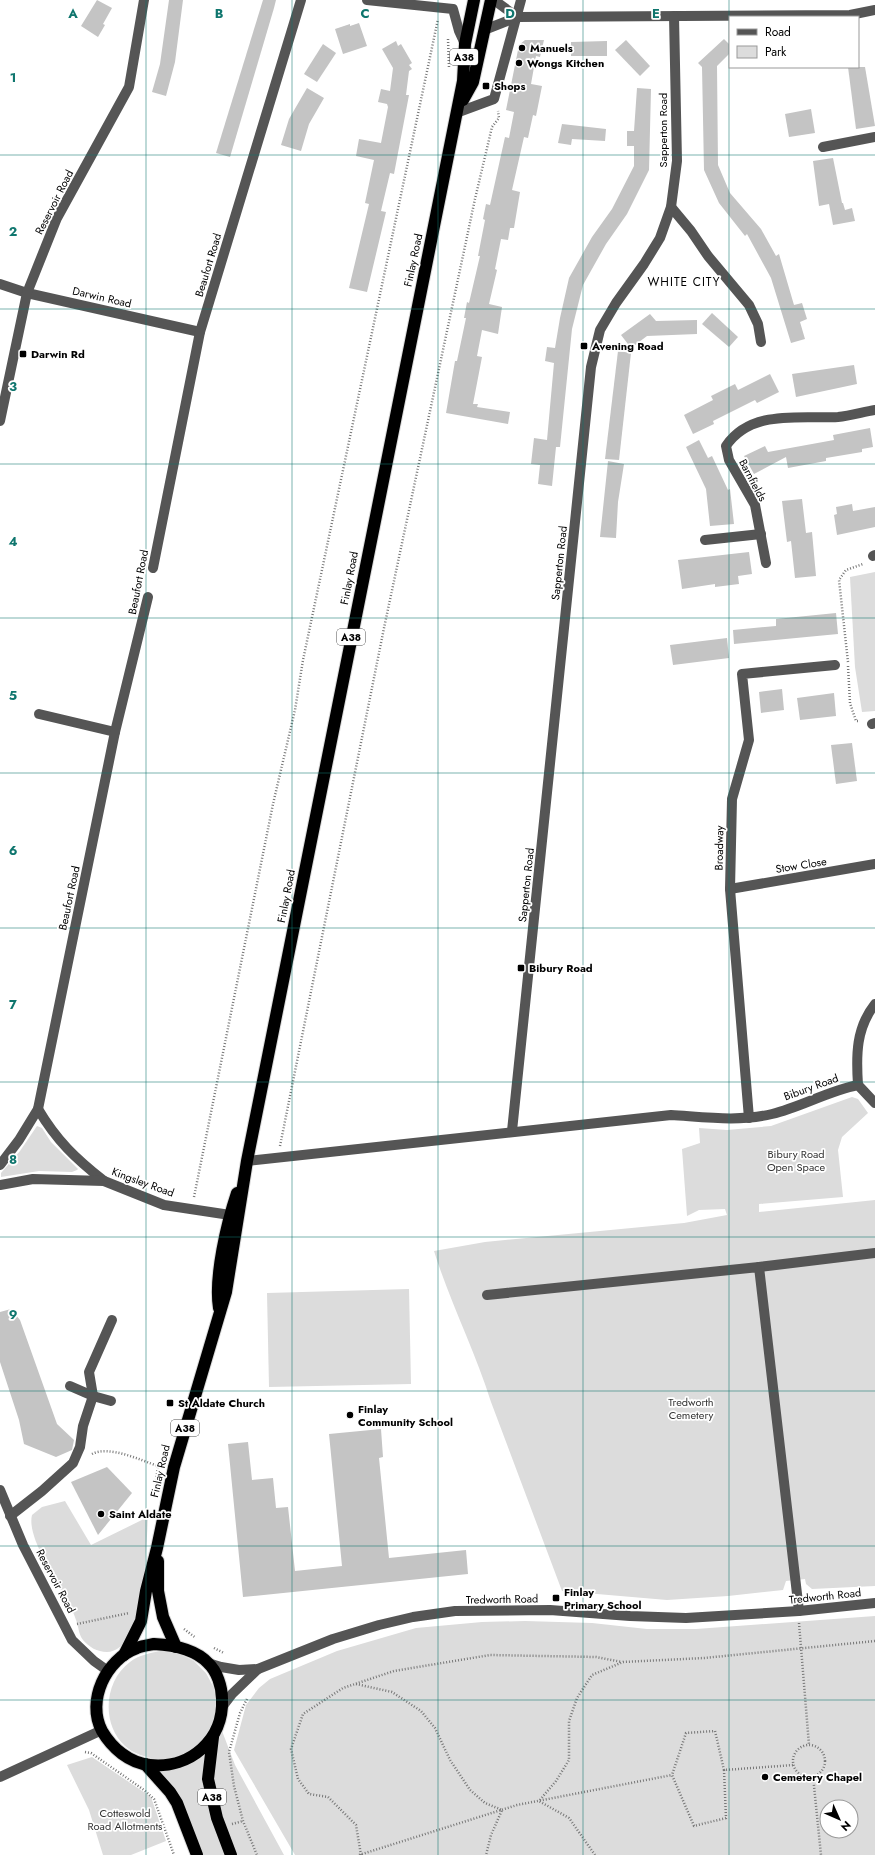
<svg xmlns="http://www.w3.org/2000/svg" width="875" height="1855" font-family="Jost,sans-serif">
<rect width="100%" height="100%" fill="#fff"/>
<g fill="#dcdcdc" fill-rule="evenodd">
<path d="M875,572V711L862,712L855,667L850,577Z"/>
<path d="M852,1097L858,1099L868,1113L842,1137L838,1150L843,1197L759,1204V1212L875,1200V1586L812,1589L806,1584L805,1579L786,1581L783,1590L728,1596L667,1600L562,1591L491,1402C475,1351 450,1302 434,1251L485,1242L684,1223L727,1215L725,1209L699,1210L687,1216L682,1149L700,1143L699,1128L727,1130L771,1126Z"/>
<path d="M37,1126L42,1128L51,1142L78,1169L77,1170L72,1172L39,1171L1,1177V1173L20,1151Z"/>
<path d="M409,1289L411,1384L269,1387L267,1293Z"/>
<path d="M65,1501L91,1545L148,1517C146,1544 146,1651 107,1652C97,1652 89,1647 83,1640C78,1633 79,1627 76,1620C73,1610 66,1599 61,1590C51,1571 27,1535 32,1515L42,1507Z"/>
<path d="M875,1616V1855H295L234,1750L246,1705L259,1688L270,1679L337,1651L416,1628L482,1622L525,1621L592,1623L647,1629H696ZM827,1807H851V1831H827Z"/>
<path d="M161,1651L178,1653L194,1661L206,1673L214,1688L219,1723L235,1765L284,1855H197L161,1781L156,1759C145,1757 134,1754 125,1746C101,1724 104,1681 130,1662C139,1655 150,1653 161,1651Z"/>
<path d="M92,1757L151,1797L166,1841L131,1855H103L89,1810L67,1765Z"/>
</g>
<g fill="#c4c4c4">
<path d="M97,0L112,8L103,24L105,25L98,37L81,26Z"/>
<path d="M169,0H183L175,62L166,96L152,92L160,64Z"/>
<path d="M263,0H276L274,8L230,157L216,153Z"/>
<path d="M359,23L367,46L343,54L335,29L350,24V26Z"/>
<path d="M724,39L730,45V53L717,66L718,165L730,193L761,229L776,256L779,254L794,305L802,303L807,319L800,322L805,339L791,343L771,278L747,234L745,236L719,203L704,170L702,67L698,63Z"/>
<path d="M525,40H544L540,57L536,56L531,84L542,86L536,116L533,115L528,138L524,137L512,190L520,192L514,228H510L508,240L501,239L495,269L497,270L489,304L502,307L498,334L482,330L477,356L482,357L473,404H478L477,407L510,412L508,424L446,413L455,361H457L466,318H464L467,302L469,303L480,256H478L485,220L483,219L486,204L490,205L505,137L509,138L514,112L506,110L519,45Z"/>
<path d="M626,40L650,66L640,76L615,50Z"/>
<path d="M396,41L398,46L401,44L412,63L409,65L412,69L409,71L406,95H409L394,174L390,173L381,211L386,212L367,292L349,288L369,204L365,203L374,160L356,156L359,139L381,143L388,107L387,104L378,102L381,89L390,91L393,68L382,49Z"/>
<path d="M607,41V56H571V42Z"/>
<path d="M323,44L336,53L317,82L304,74Z"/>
<path d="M848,67H865L875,126L856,129Z"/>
<path d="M307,88L324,98L309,124L301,151L281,145L289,119Z"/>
<path d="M637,88L651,89L649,170L627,214L606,244L583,285L572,329L560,447H556L552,486L538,484L540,465L531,464L534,438L547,440L554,363L545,361L547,347L555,348L560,318L569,278L592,237L612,209L634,166V146H627V131H634Z"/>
<path d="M811,109L815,133L789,137L785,114Z"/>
<path d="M562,124L606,129L605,141L572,139L571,145L558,143Z"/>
<path d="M833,158L842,203H843L845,210L852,208L855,221L833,225L829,204L819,206L813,161Z"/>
<path d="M712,313L738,337L729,347L702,324Z"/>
<path d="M650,314L656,321L697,320V334L647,336L631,348L621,335Z"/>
<path d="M618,351L631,353L619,460L605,459Z"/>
<path d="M854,365L857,384L796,397L792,374Z"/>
<path d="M770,374L779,392L757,403L755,400L713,421L714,424L693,434L684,415L713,400L711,396L735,384L738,390Z"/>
<path d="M870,428L873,447L862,449V452L826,458V461L788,468L786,457L754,474L744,456L765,446L768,452L834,440L833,435Z"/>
<path d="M699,440L708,458L712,456L728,490L730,489L734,524L710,526L706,489L686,447Z"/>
<path d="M608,461L624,464L618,502L616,538L600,537Z"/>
<path d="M802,499L806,533L812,532L816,576L795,578L791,541L787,542L782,501Z"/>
<path d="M852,504L853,511L875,507V527L837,535L834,515L837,514L836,507Z"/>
<path d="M749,552L752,574L738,576L739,584L715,587V584L682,589L678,560Z"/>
<path d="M836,613L838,634L734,644L733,630L776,626V619Z"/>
<path d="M727,638L729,658L673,665L670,645Z"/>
<path d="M782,689L784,710L761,713L759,692Z"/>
<path d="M834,693L836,716L800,720L797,698Z"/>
<path d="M852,743L857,781L836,784L831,745Z"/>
<path d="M11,1309L20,1320L57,1424L74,1440L72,1450L56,1457L24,1444L19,1420L0,1362V1312Z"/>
<path d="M381,1429L383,1457L379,1458L389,1558L466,1550L468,1574L243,1597L228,1444L248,1442L252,1480L273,1478L276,1508L288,1507L295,1571L342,1566L329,1434Z"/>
<path d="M107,1467L132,1493L98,1535L71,1482Z"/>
</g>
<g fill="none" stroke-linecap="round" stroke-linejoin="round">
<defs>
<g id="highway">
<path d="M463,100L473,82L491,0"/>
<path d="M219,1308C214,1277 227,1223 237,1193"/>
<path d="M158,1561V1591L163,1617L176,1647"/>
<path d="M154,1644C172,1645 195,1649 208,1663C217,1671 222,1687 222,1699C224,1740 190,1769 150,1765C129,1763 112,1748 102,1731C86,1701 106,1659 137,1648C142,1646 149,1645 154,1644Z"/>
<path d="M124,1655L141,1621L146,1591L157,1548L174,1467L226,1292L247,1161L463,81L465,44L474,0"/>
<path d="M213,1737L208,1779L217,1818L231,1855"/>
<path d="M145,1764L170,1792L177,1803L197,1855"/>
</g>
</defs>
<use href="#highway" stroke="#dbdbdb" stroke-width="14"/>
<g stroke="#777" stroke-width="2.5" stroke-dasharray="1 2" stroke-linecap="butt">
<path d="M448,39L449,68"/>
<path d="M848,662L839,580L846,570L863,564"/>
<path d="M848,666L850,703L856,721H860"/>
<path d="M280,1146L384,628L475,199L492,127L499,118L498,111"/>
<path d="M194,1197L273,804L295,710L303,660L438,19"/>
<path d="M92,1454C109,1445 140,1460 158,1466"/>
<path d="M156,1480L158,1467"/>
<path d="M799,1623L809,1745"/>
<path d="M77,1624L129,1613"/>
<path d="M184,1629L196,1638"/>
<path d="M214,1648L224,1653"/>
<path d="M356,1684L392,1692L421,1711L435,1728L450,1760L470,1790L485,1803L502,1810L491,1835L486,1855"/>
<path d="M247,1699L240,1713L229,1752L234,1786L243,1821L257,1855"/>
<circle cx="809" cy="1761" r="16"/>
<path d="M85,1752L91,1753L144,1790L154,1799L174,1855"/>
<path d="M724,1770L726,1818L694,1826L672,1775L686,1733L715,1731L724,1770L794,1765"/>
<path d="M813,1776L821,1855"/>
<path d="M232,1824L243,1821"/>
<path d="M359,1855L517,1805L672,1775"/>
<path d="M361,1855L356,1825L328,1797L309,1794L298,1779L291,1749L303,1714L343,1688L394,1671L490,1655L596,1657L622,1662"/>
<path d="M595,1855L569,1818L539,1801L556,1781L569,1760V1721L577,1698L592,1675L623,1662L704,1658L875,1641"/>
</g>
<g stroke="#555" stroke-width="10">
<path d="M367,0L453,9L459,31L465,44"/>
<path d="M494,0L517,17"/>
<path d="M484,30L517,17L850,15L875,10"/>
<path d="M456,113L494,99L521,0"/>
<path d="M823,147L875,137"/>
<path d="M671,207L691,231L708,256L749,305L758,324L761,342"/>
<path d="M0,284L27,293L200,332"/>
<path d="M0,421L27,293L57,218L129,87L144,0"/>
<path d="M705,540L761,534"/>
<path d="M873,556L875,555"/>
<path d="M766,563L755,505L729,460L726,446C751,409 800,419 838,417C850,416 863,412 875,410"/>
<path d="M153,568L200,332L301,0"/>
<path d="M39,714L115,732"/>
<path d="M872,724L875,723"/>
<path d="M730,889L875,864"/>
<path d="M858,1085C856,1055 856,1028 875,1004"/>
<path d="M38,1109C57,1141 75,1158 104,1181"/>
<path d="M749,1118L730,889L732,799L749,740L742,674L835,665"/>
<path d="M512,1131L591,367L600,330L616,303L644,264L660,238L671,207L677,161L674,16"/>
<path d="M247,1161L671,1115C704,1117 739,1122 772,1114C801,1107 828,1091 858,1085L875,1103"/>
<path d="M0,1165L19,1140L38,1109L115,732L148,597"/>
<path d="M0,1185L33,1179L104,1181L164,1205L230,1215"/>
<path d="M759,1267L875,1253"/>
<path d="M487,1295L759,1267L799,1611"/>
<path d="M70,1386L93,1396L111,1401"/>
<path d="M0,1490L23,1545L72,1640L94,1661L108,1671"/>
<path d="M10,1516L42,1491L73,1463L80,1447L83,1426L93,1396L89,1372L112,1320"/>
<path d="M208,1663L221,1667L239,1670L258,1669L333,1639L379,1625L413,1617L455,1611L550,1610L630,1616L686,1618L799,1611L875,1603"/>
<path d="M222,1707L232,1694L258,1669"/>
<path d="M0,1777L102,1730"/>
</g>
<use href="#highway" stroke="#000" stroke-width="12"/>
</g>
<path fill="none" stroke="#0f766e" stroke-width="1" stroke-opacity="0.55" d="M146,0V1855M292,0V1855M438,0V1855M583,0V1855M729,0V1855M0,155H875M0,309H875M0,464H875M0,618H875M0,773H875M0,928H875M0,1082H875M0,1237H875M0,1391H875M0,1546H875M0,1700H875"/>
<g fill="#000" stroke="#fff" stroke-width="1.5">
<circle cx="522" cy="48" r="4"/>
<circle cx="519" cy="63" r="4"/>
<rect x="482" y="82" width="8" height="8" rx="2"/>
<rect x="580" y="342" width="8" height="8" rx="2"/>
<rect x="19" y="350" width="8" height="8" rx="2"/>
<rect x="517" y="964" width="8" height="8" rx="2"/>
<rect x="166" y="1399" width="8" height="8" rx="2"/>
<circle cx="350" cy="1415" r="4"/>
<circle cx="101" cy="1514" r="4"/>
<rect x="552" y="1594" width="8" height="8" rx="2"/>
<circle cx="765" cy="1777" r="4"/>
</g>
<g text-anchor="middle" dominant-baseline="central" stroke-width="3.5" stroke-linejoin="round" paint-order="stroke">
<g fill="#fff" stroke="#4c4c4c" stroke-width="1">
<rect x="450" y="49" width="28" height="16" rx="3"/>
<rect x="337" y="629" width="28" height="16" rx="3"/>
<rect x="171" y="1420" width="28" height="16" rx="3"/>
<rect x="198" y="1789" width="28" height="16" rx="3"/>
</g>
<g font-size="10" font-weight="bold" fill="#000">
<text x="464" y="57">A38</text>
<text x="351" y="637">A38</text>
<text x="185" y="1428">A38</text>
<text x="212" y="1797">A38</text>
</g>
<g font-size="11" font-weight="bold" fill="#000" stroke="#fff" text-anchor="start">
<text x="530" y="48">Manuels</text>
<text x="527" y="63">Wongs Kitchen</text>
<text x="494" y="86">Shops</text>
<text x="592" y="346">Avening Road</text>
<text x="31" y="354">Darwin Rd</text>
<text x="529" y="968">Bibury Road</text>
<text x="178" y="1403">St Aldate Church</text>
<text x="358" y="1409">Finlay<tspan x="358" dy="13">Community School</tspan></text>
<text x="109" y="1514">Saint Aldate</text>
<text x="564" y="1592">Finlay<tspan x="564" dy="13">Primary School</tspan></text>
<text x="773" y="1777">Cemetery Chapel</text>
</g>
<g font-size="11" fill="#000" stroke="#fff">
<text transform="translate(663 130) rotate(-90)">Sapperton Road</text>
<text transform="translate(54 202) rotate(-63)">Reservoir Road</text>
<text transform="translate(413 260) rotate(-78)">Finlay Road</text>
<text transform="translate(208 265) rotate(-73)">Beaufort Road</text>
<text transform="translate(102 297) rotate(13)">Darwin Road</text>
<text transform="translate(753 480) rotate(62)">Barnfields</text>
<text transform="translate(559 563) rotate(-84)">Sapperton Road</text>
<text transform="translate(349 578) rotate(-79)">Finlay Road</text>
<text transform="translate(138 582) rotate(-79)">Beaufort Road</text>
<text transform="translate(719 848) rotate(-89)">Broadway</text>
<text transform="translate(801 865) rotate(-9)">Stow Close</text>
<text transform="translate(526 885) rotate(-84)">Sapperton Road</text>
<text transform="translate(286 896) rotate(-79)">Finlay Road</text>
<text transform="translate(69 898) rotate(-78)">Beaufort Road</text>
<text transform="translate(811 1087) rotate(-20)">Bibury Road</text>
<text transform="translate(143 1182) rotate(20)">Kingsley Road</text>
<text transform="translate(160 1471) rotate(-77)">Finlay Road</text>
<text transform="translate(56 1581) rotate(62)">Reservoir Road</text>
<text transform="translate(825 1596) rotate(-6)">Tredworth Road</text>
<text transform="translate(502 1599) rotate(-1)">Tredworth Road</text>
</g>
<g font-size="11" fill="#333" stroke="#fff">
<text x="796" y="1154">Bibury Road<tspan x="796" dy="13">Open Space</tspan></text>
<text x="691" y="1402">Tredworth<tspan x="691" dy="13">Cemetery</tspan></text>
<text x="125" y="1813">Cotteswold<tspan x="125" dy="13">Road Allotments</tspan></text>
</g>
<g font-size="12" letter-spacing="1" fill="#000" stroke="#fff">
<text x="684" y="282">WHITE CITY</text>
</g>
</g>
<g font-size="13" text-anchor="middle" font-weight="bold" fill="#0f766e" stroke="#fff" stroke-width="3.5" stroke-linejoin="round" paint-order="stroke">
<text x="73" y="18">A</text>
<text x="219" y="18">B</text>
<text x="365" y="18">C</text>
<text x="510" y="18">D</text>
<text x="656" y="18">E</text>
<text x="13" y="82">1</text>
<text x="13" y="236">2</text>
<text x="13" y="391">3</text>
<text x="13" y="546">4</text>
<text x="13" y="700">5</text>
<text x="13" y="855">6</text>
<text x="13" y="1009">7</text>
<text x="13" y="1164">8</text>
<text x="13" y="1319">9</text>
</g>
<rect x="729" y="16" width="130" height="52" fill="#ffffff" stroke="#999999"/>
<rect x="737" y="29" width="20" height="6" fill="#555555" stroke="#999999"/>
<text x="765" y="36" font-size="12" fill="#000000">Road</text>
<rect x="737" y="46" width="20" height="12" fill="#dcdcdc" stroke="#999999"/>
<text x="765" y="56" font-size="12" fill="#000000">Park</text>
<g transform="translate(839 1819) rotate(135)"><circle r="19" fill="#ffffff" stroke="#999999"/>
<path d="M0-3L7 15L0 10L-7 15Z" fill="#000000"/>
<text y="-6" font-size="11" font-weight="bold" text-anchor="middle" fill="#000000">N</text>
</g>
</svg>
